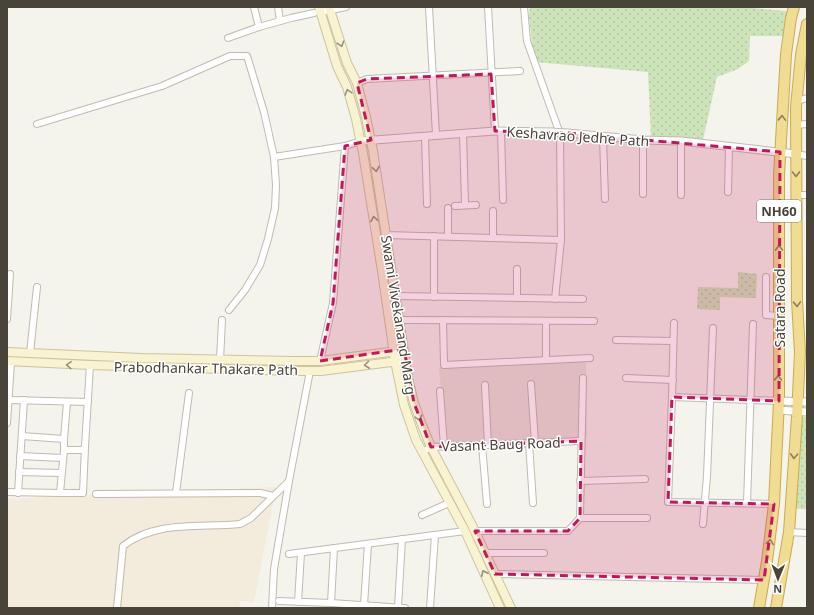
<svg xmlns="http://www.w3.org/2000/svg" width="814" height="615" font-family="'Noto Sans',sans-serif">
<defs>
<pattern id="grass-dots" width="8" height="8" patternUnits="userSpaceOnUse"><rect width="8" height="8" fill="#cde3ba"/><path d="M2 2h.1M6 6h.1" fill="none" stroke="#b2c4a1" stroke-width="1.8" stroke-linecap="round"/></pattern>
</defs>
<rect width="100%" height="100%" fill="#f4f3ec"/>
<path fill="#e8e5db" d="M586,361L587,438L446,444L439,368Z"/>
<path fill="#f3ebdb" d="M276,487L254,602L240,601L239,608H7V499Z"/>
<g fill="url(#grass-dots)">
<path d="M530,7H739L787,11L786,36H750L749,61L738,69L717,77L703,140L651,138L648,72L534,62L529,16Z"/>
<path d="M738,272L757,274L756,298L720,297V310L697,309L698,287L738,288Z"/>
<path d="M797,417H807V509H791Z"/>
</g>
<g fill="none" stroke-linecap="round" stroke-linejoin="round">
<defs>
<g id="minor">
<path d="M254,7L259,27L291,18L314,13"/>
<path d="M278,7L280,21"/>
<path d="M429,7L436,135"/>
<path d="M488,7L495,131"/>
<path d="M524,7L527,41L560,134L561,240L555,299"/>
<path d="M321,12L346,7"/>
<path d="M228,38L259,27"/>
<path d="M357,83L367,79L520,71"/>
<path d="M797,101L807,98"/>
<path d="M37,124L162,86L230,56H247L264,112L274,157"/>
<path d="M797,125L807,124"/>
<path d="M501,131L503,200"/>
<path d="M463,133L465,205"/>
<path d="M425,136L427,204"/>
<path d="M603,137L605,199"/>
<path d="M681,141V195"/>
<path d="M796,154L807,156"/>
<path d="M728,192L729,147"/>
<path d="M643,194V140"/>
<path d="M796,195H807"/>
<path d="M455,206L476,205"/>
<path d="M448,208V236"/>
<path d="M493,211V237"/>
<path d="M386,235L561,240"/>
<path d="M434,236V297"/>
<path d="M766,277V315L779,316"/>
<path d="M396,296L583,299"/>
<path d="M517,298V269"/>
<path d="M229,310L245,290L260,265L268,239L275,208L276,185L274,157L345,146L361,141"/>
<path d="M7,319L10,274"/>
<path d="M400,320L594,321"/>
<path d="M443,320L444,365L590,358"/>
<path d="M546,321V360"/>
<path d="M674,323L672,397L668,502L774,504"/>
<path d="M616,340L673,341"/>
<path d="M30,353L37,287"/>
<path d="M220,360L222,320"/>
<path d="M320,361L333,303L345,146"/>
<path d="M626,378L673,380"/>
<path d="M531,384L535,443"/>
<path d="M485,385L488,445"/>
<path d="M440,391L444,447"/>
<path d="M672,397L779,401"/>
<path d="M9,400L88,402"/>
<path d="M7,423L11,362"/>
<path d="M22,436L64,439V450"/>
<path d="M64,439L67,402"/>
<path d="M529,443L533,503"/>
<path d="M482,445L487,504"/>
<path d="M422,452L431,447L581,441"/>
<path d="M20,456L63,458"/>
<path d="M19,472L61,473"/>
<path d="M580,481L645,479"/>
<path d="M7,492L60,493L64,450H82L85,447L90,365"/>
<path d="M18,493L24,400"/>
<path d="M60,493H83L85,447"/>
<path d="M176,493L189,393"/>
<path d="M96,494L260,493L273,496"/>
<path d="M747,503L753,324"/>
<path d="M422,515L449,503"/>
<path d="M580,518L583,378"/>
<path d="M703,524L707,476L713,328"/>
<path d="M475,531H568L580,518H647"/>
<path d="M789,532L807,533"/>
<path d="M485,553H544"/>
<path d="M289,554L465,531"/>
<path d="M495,574L764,580"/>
<path d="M279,601L331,603L405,608"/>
<path d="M298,602L301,553"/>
<path d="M331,603L334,548"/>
<path d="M364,605L368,544"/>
<path d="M398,607L402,539"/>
<path d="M117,608L123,546C156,520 201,528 240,524L251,518L289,481L310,371"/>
<path d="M272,608L274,569L289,481"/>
<path d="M430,608L435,535"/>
</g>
<g id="tertiary">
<path d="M567,133L643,140L681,141L796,154"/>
<path d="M361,141L495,131L551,132"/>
<path d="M779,401L807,402"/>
<path d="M778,410L807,412"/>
</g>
<g id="secondary">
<path d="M319,7L337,66L347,87L356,119L363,153L382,271L395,361L404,405L416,440L465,531L500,608"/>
<path d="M329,7L347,63L357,83L366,117L373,151L408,378L414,403L422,425L431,447L471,523L511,608"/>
<path d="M7,352L141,358L292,361H320L397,351"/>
<path d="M7,361L90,365L292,371H321L399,361"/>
</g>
<g id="trunk">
<path d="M759,608L767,561L774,504L779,401V175L786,54L791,18L794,7"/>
<path d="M776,608L789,532L797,417L800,352L797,301L796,107L801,55L807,24"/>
</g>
</defs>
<use href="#minor" stroke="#bfbbb0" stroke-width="8"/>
<use href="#tertiary" stroke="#bfbbb0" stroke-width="9"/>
<use href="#secondary" stroke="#cbc49f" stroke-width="10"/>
<use href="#trunk" stroke="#ccaa4e" stroke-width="12"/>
<use href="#minor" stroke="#fff" stroke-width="6"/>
<use href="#tertiary" stroke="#fff" stroke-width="7"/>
<use href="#secondary" stroke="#f9f3d2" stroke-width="8"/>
<use href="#trunk" stroke="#f0dc92" stroke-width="10"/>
<defs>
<path id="tertiary-bridge" d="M551,132L567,133"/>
</defs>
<use href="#tertiary-bridge" stroke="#bfbbb0" stroke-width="9" stroke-linecap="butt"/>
<use href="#tertiary-bridge" stroke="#fff" stroke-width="7"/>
</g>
<defs><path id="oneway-chevron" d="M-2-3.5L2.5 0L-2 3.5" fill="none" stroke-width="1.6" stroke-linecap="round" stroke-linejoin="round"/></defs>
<g stroke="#98937e">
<use href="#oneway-chevron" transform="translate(341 44) rotate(73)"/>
<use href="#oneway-chevron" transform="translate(348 92) rotate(-107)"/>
<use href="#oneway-chevron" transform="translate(376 169) rotate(81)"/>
<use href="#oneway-chevron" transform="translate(374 219) rotate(-99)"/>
<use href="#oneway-chevron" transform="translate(69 365) rotate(-177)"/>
<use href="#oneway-chevron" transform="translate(367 365) rotate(173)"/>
<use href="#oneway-chevron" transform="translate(419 418) rotate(72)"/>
<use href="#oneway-chevron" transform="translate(484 573) rotate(-115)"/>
</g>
<g stroke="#8b815d">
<use href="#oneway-chevron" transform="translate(782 118) rotate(-88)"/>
<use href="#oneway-chevron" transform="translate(796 174) rotate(89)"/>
<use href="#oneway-chevron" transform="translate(779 248) rotate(-90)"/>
<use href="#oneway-chevron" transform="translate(797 304) rotate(88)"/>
<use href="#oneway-chevron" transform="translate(778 378) rotate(-89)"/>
<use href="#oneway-chevron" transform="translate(794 456) rotate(93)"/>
<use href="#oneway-chevron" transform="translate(770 542) rotate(-82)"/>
</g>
<path fill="#c2185b" fill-opacity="0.2" stroke="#c2185b" stroke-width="3" stroke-dasharray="8 5" stroke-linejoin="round" d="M491,74L495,131L567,133L780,152L779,401L672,397L668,502L774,504L764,580L495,574L475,531H568L580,518L581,441L431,447L414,403L404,349L320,361L333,303L345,146L371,140L357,83L367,79Z"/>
<g text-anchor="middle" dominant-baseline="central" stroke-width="3" stroke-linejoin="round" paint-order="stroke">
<rect fill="#fff" stroke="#7f7c75" stroke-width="1" x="757" y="200" width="44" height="22" rx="3"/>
<g font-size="13" font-weight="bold" fill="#48443a">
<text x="779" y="211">NH60</text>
</g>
<g font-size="14" fill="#48443a" stroke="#fff">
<text transform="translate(578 136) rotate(4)">Keshavrao Jedhe Path</text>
<text transform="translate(779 308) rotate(-90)">Satara Road</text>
<text transform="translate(399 315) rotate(81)">Swami Vivekanand Marg</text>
<text transform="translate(206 368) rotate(1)">Prabodhankar Thakare Path</text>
<text transform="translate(501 444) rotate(-2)">Vasant Baug Road</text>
</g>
</g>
<rect width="814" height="615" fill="none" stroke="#48443a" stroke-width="16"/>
<g transform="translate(778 579) rotate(181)" stroke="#ffffff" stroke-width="3" paint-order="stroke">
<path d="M0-3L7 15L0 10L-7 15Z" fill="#48443a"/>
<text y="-6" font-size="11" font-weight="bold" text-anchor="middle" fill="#48443a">N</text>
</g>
</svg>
